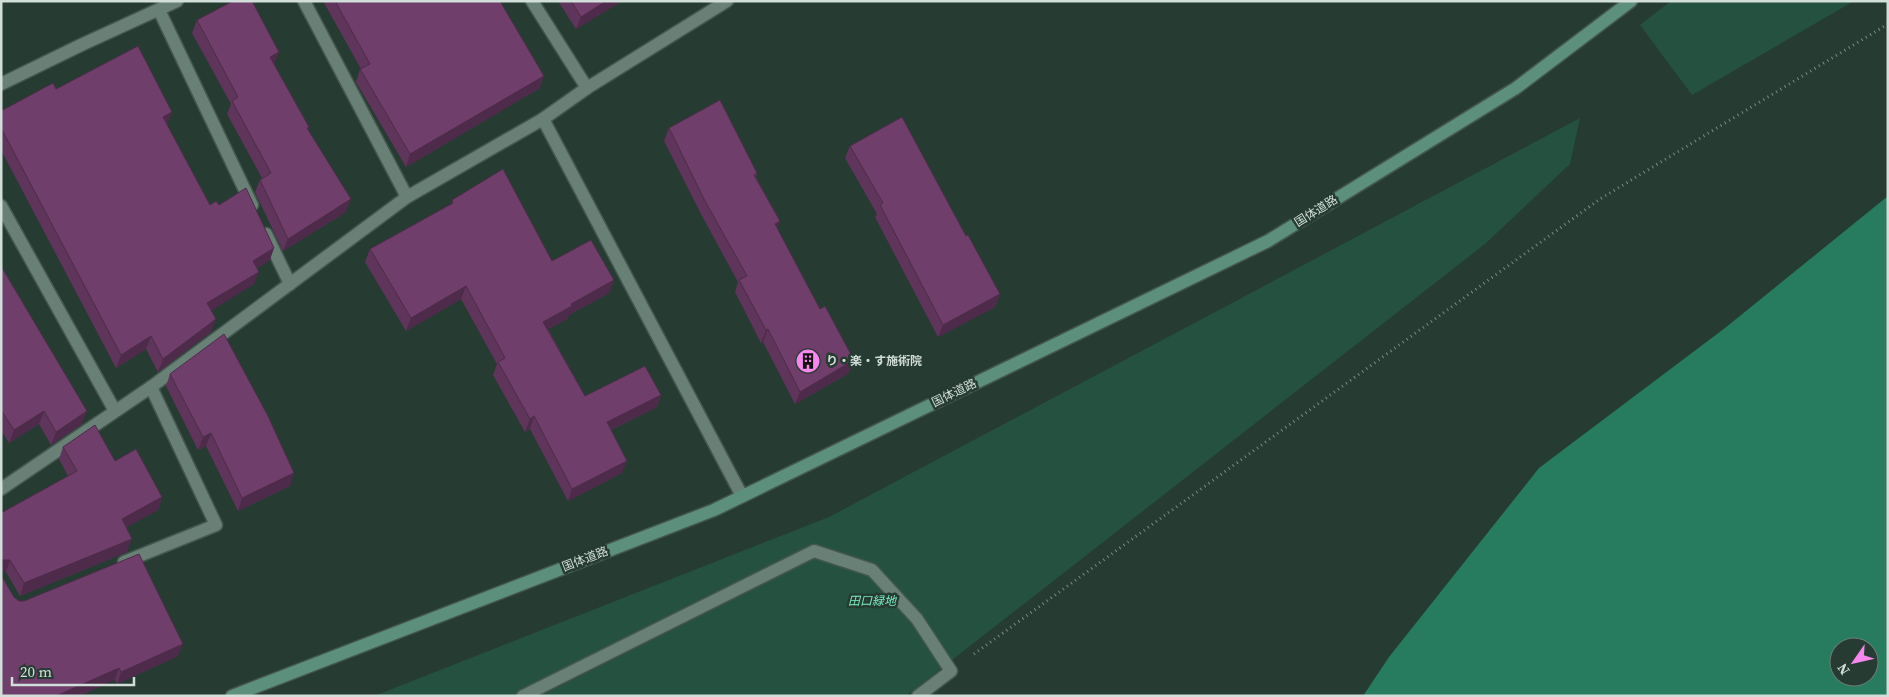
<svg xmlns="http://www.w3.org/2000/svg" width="1889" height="697" font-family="'Source Serif 4','Noto Sans JP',serif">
<rect width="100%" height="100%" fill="#263b32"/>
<g fill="#245140">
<path d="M1671,1H1854L1692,95L1640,25Z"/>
<path d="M1580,118L1570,164L1485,244L906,696H374L829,517Z"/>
</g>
<path fill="#277c60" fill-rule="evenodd" d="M1888,196V696H1363L1389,657L1539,468L1725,328ZM1839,647H1869V677H1839Z"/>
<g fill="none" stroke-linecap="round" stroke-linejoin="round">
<defs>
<path id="lane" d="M1,489L151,387L407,197L543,119L587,88L727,1"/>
<g id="street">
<path d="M304,1L407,197"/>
<path d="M532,1L587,88"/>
<path d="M159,10L252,205"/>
<path d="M1,84L81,45L177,1"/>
<path d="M543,119L742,496"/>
<path d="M1,206L115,411"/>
<path d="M266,234L290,284"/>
<path d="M124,562L216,525L151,387"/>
<path d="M523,696L814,551L872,570L917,619L951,671L918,696"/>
</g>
<path id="secondary" d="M232,696L714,510L1268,241L1516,88L1631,1"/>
</defs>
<use href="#lane" stroke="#44574f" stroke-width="15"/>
<use href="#street" stroke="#44574f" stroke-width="15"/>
<use href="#secondary" stroke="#44574f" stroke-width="15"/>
<path stroke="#7b8c85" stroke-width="3" stroke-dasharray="1 4" stroke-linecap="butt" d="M974,654L1600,199L1888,24"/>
<use href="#lane" stroke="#698076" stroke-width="12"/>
<use href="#street" stroke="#698076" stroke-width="12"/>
<use href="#secondary" stroke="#5c907d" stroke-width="12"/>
</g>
<g fill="#5f355b">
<path d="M323,1H500L540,88L406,167L356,82L360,69H361Z"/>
<path d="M558,1H622L576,29Z"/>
<path d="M197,20L274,65L309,127L308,130L346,212L283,251L255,192L260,180L262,178L227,114L231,104L192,33Z"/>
<path d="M56,89L167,125L210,205H219L270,260L257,268L254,284L211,310V332L158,372L146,349L116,368L1,150V111Z"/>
<path d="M669,128L757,173L756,177L780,221L777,228L849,373L795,404L763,342L761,343L735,292L738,282L701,214L664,141Z"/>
<path d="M850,146L966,236L1000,294L995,307L938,337L875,217L877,214L845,158Z"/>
<path d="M452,200L552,261L614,280L609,293L569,315L567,319L548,329L585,396L661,395L657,407L611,430L622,473L568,501L530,429L525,432L493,375L497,364L461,299L406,331L365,262L370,249L451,204Z"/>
<path d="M1,266L82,424L51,445L39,424L9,443L1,430Z"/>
<path d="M170,374L290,486L238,511L206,446L198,450L166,386Z"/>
<path d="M63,447L115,461L162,497L158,510L126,527L127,552L20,596L6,572H1L68,476L59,459Z"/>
<path d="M14,597L19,601L178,656L117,684L115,680Z"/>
</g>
<g fill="#4e2b4a">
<path d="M606,1H622L576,29L581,17Z"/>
<path d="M279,52L274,65L270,57Z"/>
<path d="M544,76L540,88L406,167L410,154Z"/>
<path d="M172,112L167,125L163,117Z"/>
<path d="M351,199L346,212L283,251L288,239Z"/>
<path d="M780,221L775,234V224Z"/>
<path d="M274,248L270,260L248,274L253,261Z"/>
<path d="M259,272L254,284L203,316L207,303Z"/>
<path d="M614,280L609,293L569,315L567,319L539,334L543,322L571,304Z"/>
<path d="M466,286L461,299L406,331L411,318Z"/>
<path d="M1000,294L995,307L938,337L943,325Z"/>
<path d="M216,319L211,332L158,372L163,359Z"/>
<path d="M768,329L763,342L761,343L766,330Z"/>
<path d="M151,336L146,349L116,368L121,355Z"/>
<path d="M854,360L849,373L795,404L800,392Z"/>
<path d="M661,395L657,407L602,434L607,422Z"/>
<path d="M44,411L39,424L9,443L14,430Z"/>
<path d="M87,411L82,424L51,445L56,432Z"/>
<path d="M534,416L530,429L525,432L530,419Z"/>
<path d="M211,433L206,446L198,450L203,437Z"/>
<path d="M627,461L622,473L568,501L572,489Z"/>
<path d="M294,473L290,486L238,511L242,498Z"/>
<path d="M162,497L158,510L118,532L122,519Z"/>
<path d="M132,539L127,552L20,596L24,583Z"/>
<path d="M1,560H10L6,572H1Z"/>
<path d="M183,644L178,656L117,684L121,672Z"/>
<path d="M119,668L115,680L80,696H56Z"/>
</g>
<g fill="#6f3e6a" stroke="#4e2b4a">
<path d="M233,1H252L279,52L270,57L309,127L307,128L351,199L288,239L260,180L271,173L232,101L238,97L197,20Z"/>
<path d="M335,1H500L544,76L410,154L360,69L370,64Z"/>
<path d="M571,1H606L581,17Z"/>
<path d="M138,46L172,112L163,117L210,205L216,201L219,205L246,188L274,248L253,261L259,272L207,303L216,319L163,359L151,336L121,355L1,128V111L53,83L56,89Z"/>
<path d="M720,100L757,173L754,175L780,221L775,224L820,309L825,306L854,360L800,392L768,329L766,330L739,280L747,276L705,201L669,128Z"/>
<path d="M902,117L966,236L968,235L1000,294L943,325L880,205L883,203L850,146Z"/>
<path d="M503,169L552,261L591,240L614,280L571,304L572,306L543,322L585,396L645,366L661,395L607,422L627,461L572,489L534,416L530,419L498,362L505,358L466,286L411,318L370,249L453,203L452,200Z"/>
<path d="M1,266L87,411L56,432L44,411L14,430L1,410Z"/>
<path d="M224,334L268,416L294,473L242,498L211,433L203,437L170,374Z"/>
<path d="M95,425L115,461L136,449L162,497L122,519L132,539L24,583L10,560H1V513L77,471L63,447Z"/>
<path d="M139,554L183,644L121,672L119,668L56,696H1V575L14,597L19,601H24Z"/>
</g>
<defs>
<symbol id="building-disc" viewBox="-11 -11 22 22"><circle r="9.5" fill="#f688ed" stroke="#263b32"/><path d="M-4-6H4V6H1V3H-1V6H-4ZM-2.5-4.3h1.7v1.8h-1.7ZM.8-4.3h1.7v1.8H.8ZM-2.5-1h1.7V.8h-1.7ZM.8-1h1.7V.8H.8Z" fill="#111"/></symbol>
</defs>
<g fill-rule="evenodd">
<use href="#building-disc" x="794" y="347" width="28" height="28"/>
</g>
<g text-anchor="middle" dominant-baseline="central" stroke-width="5" stroke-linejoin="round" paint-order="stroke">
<g font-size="12" fill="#d2ded9" stroke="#263b32">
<text transform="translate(1316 211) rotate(-32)">国体道路</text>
<text transform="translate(954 393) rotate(-26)">国体道路</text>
<text transform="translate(585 559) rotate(-21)">国体道路</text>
</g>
<g font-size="12" font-weight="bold" fill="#d2ded9" stroke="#263b32" text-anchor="start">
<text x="826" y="361">り・楽・す施術院</text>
</g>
<g font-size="12" font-style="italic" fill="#7aedc2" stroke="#263b32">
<text x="872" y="601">田口緑地</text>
</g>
</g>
<rect width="1889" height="697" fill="none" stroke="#d2ded9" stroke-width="5"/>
<g transform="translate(1854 662) rotate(236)"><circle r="24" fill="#263b32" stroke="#6b7c75"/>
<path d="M0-4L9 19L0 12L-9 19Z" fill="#f688ed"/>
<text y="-8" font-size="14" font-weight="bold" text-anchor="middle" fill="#d2ded9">N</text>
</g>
<path d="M12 677v8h122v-8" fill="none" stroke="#d2ded9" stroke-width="2.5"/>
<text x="20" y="677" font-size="15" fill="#d2ded9" stroke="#263b32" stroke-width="4" paint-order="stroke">20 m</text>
</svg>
